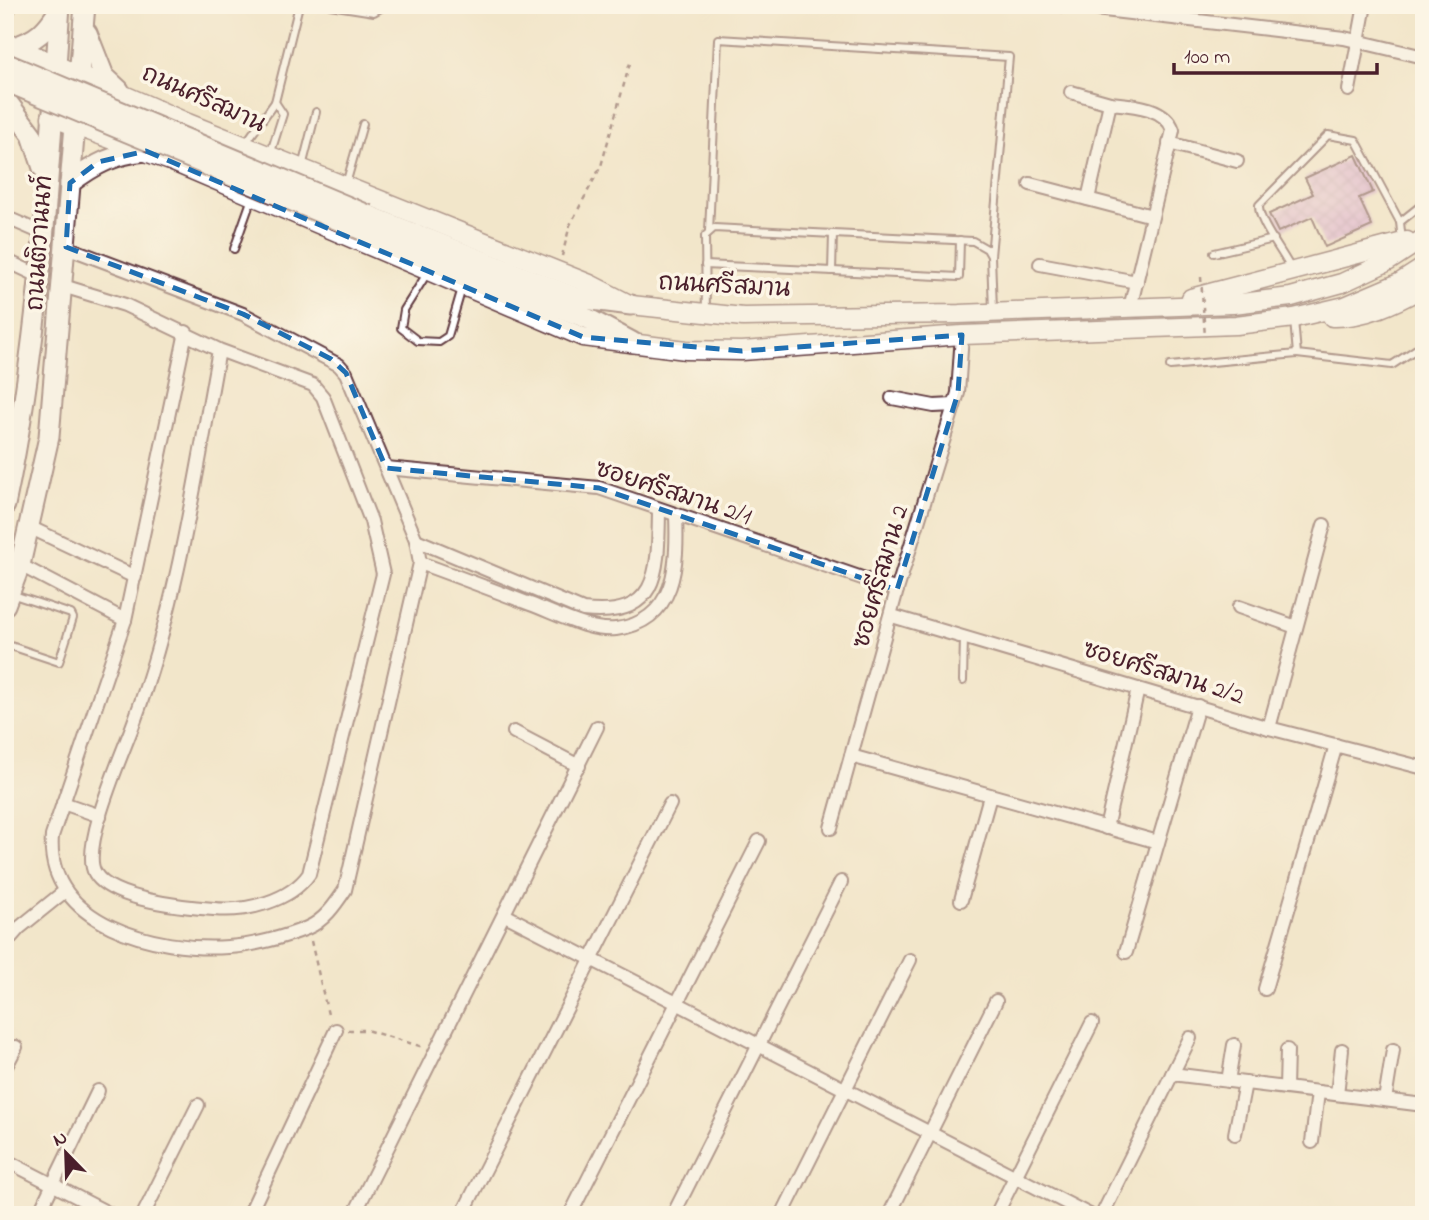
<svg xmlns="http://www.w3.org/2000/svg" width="1429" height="1220" font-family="'Indie Flower','Playpen Sans Thai',sans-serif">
<defs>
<pattern id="building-cross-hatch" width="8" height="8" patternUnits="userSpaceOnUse" patternTransform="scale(1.75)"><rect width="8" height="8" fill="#d69dd7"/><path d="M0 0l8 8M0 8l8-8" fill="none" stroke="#b07faf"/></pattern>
</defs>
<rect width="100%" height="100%" fill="#fcf5e5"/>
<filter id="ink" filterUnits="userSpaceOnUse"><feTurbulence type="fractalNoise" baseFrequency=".0143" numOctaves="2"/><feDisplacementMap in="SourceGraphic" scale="14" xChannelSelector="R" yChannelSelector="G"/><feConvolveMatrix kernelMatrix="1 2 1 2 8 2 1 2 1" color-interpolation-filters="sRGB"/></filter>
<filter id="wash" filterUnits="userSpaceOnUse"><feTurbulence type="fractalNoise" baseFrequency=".00686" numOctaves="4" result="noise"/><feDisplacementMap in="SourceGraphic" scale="28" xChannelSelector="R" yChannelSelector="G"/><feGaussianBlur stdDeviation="1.57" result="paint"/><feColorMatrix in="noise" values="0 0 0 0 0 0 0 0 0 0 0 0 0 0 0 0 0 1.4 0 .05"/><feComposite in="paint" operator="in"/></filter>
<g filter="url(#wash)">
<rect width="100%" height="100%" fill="#f2e6ca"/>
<g id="blocks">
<path fill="url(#building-cross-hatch)" d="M1356,155L1373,192L1359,198L1372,226L1325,247L1312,217L1278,232L1269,214L1313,194L1305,178Z"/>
</g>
</g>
<g filter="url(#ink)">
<use href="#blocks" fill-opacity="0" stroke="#633d43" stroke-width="2"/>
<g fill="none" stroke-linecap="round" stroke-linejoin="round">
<defs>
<g id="service">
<path d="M330,5L374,12L386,5"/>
<path d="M11,11L13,5"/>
<path d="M275,102L299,5"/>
<path d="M245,144L275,102L283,114L270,155"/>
<path d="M302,167L316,112"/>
<path d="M346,184L363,124"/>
<path d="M1400,222L1424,203"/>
<path d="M709,231L718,39L1009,57L991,256"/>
<path d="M234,249L252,198"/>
<path d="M1214,253L1274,239"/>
<path d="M705,265L959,277L960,240"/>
<path d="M832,271L833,234"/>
<path d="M1292,271C1284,253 1258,223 1259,205L1328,135L1356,140L1400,222L1402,241"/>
<path d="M428,272L404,310L401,328L418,341L439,342L448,336L462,288"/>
<path d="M706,313L705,236L714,228L973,241L987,249L991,256L993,310"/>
<path d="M1294,320L1297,354L1392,365L1424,344"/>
<path d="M1170,366L1297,354"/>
<path d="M5,644L59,662L73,618L71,614L11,594"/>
<path d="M963,681L964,637"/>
</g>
<g id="minor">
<path d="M1061,5L1344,38L1424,57"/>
<path d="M1349,90L1365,5"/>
<path d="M1071,92L1110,103"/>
<path d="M1169,143L1237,161"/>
<path d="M1030,184L1152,216"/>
<path d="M1088,199L1110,103C1131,105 1165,106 1173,130L1130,308"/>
<path d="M5,217L42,233"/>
<path d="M66,247L243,314L339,365L346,373L416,540L420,563L345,890C335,905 324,921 307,928C285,937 252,946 228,947C158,952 45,925 52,836L125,620L186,332"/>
<path d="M5,260L39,276"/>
<path d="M1040,264L1137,282"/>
<path d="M63,286L125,305L219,350L313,385L323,397L371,521L383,574L309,874C290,901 247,912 214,909C186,907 110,900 95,873C80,847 123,753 134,722C178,603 196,474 219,350"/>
<path d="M892,398L934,406L954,405"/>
<path d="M386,468L599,488L897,590"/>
<path d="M29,527L135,577"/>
<path d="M416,540L583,610C660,619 658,571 659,510"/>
<path d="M420,563C456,576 493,590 530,604C555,613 589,632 616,629C677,621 678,563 676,516"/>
<path d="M20,565L125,620"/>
<path d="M1239,607L1296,627"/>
<path d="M892,616L1269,728L1424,768"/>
<path d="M1269,728L1324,525"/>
<path d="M514,732L579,766"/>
<path d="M851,756L1158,842"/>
<path d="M63,803L100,816"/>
<path d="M831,828L897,590L958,393L962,335"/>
<path d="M1106,828L1138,689"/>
<path d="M961,900L990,796"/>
<path d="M505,915L1090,1215"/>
<path d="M5,944L19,928L65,891"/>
<path d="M1126,952L1198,706"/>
<path d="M1265,989L1336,745"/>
<path d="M5,1068L16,1047"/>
<path d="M1172,1074L1424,1105"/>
<path d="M1228,1081L1234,1045"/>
<path d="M1286,1088L1287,1050"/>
<path d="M1337,1094L1342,1050"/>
<path d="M1385,1100L1393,1050"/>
<path d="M1235,1134L1245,1083"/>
<path d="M1312,1142L1318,1092"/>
<path d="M5,1160L112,1215"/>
<path d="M38,1215L98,1091"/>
<path d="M143,1215L198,1105"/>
<path d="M249,1215L336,1030"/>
<path d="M354,1215L597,727"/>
<path d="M462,1215L670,804"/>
<path d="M570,1215L759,841"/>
<path d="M673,1215L841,882"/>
<path d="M782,1215L910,960"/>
<path d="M889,1215L996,1001"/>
<path d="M996,1215L1092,1023"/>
<path d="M1102,1215L1190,1038"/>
</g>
<g id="secondary">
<path d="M56,65L188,123L590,284L631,305L743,317L959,314L1233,304L1291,297L1342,283L1389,261L1424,238"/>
<path d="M51,117L173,162L583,337L686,350L742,351L962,335L1236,325L1294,318L1345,306L1399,283L1424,267"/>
<path d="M1191,298L1407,241"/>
<path d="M1332,317C1364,318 1396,303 1424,287"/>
</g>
<g id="primary">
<path d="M87,33L104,76L119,90"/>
<path d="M9,45L56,65"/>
<path d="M13,47C36,41 47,30 59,10"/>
<path d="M5,99L32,135L43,168"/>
<path d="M70,183C95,164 114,154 146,151"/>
<path d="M368,215L577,298L631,305"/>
<path d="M362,230L591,320L632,342"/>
<path d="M5,505C40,341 49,172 60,5"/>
<path d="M5,605L20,565L49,437L85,5"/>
</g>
</defs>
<use href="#service" stroke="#633d43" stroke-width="10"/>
<use href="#minor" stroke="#633d43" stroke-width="16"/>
<use href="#secondary" stroke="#633d43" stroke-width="21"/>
<use href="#primary" stroke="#633d43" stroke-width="23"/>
<g stroke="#633d43" stroke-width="2.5" stroke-dasharray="5 5" stroke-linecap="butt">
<path d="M562,256L570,225L601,166L630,63"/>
<path d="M311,941L329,1019"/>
<path d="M348,1030H366L423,1047"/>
</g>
<use href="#service" stroke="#fff" stroke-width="6"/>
<use href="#minor" stroke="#fff" stroke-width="12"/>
<use href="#secondary" stroke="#fff" stroke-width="18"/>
<use href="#primary" stroke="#fff" stroke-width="19"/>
<defs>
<g id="primary-bridge">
<path d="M5,63L368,215"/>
<path d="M5,81L362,230"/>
</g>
</defs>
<use href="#primary-bridge" stroke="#633d43" stroke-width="23" stroke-linecap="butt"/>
<path stroke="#633d43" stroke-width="2.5" stroke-dasharray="5 5" stroke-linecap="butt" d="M1201,277L1205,337"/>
<use href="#primary-bridge" stroke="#fff" stroke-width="19"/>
</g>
</g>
<path d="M0 0H1429V1220H0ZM146,151L583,337L742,351L962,335L958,393L897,590L599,488L386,468L346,373L331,359L243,314L66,247L70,183L98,162Z" fill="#f2e6ca" fill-opacity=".55" fill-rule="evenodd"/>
<path fill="none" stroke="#1f6fb2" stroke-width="5" stroke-dasharray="14 9" stroke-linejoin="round" d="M146,151L583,337L742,351L962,335L958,393L897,590L599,488L386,468L346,373L331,359L243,314L66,247L70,183L98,162Z"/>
<g text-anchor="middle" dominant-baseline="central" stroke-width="7" stroke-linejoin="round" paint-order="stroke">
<g font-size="24" fill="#4a1f2b" stroke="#fcf5e5">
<text transform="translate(203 100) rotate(24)">ถนนศรีสมาน</text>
<text transform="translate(41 243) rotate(-86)">ถนนติวานนท์</text>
<text transform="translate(724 287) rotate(3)">ถนนศรีสมาน</text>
<text transform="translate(673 494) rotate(18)">ซอยศรีสมาน 2/1</text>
<text transform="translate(882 577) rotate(-74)">ซอยศรีสมาน 2</text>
<text transform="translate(1163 674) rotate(17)">ซอยศรีสมาน 2/2</text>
</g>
</g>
<rect width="1429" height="1220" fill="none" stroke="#fcf5e5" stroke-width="28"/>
<g transform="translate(66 1153) rotate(337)" stroke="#fcf5e5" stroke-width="5" paint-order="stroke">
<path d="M0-5L12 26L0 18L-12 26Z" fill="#4a1f2b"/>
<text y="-10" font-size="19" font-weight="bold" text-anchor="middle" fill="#4a1f2b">N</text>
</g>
<path d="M1174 63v10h203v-10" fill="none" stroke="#4a1f2b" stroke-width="3.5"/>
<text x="1184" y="63" font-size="21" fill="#4a1f2b" stroke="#fcf5e5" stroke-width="5" paint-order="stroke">100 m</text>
</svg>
